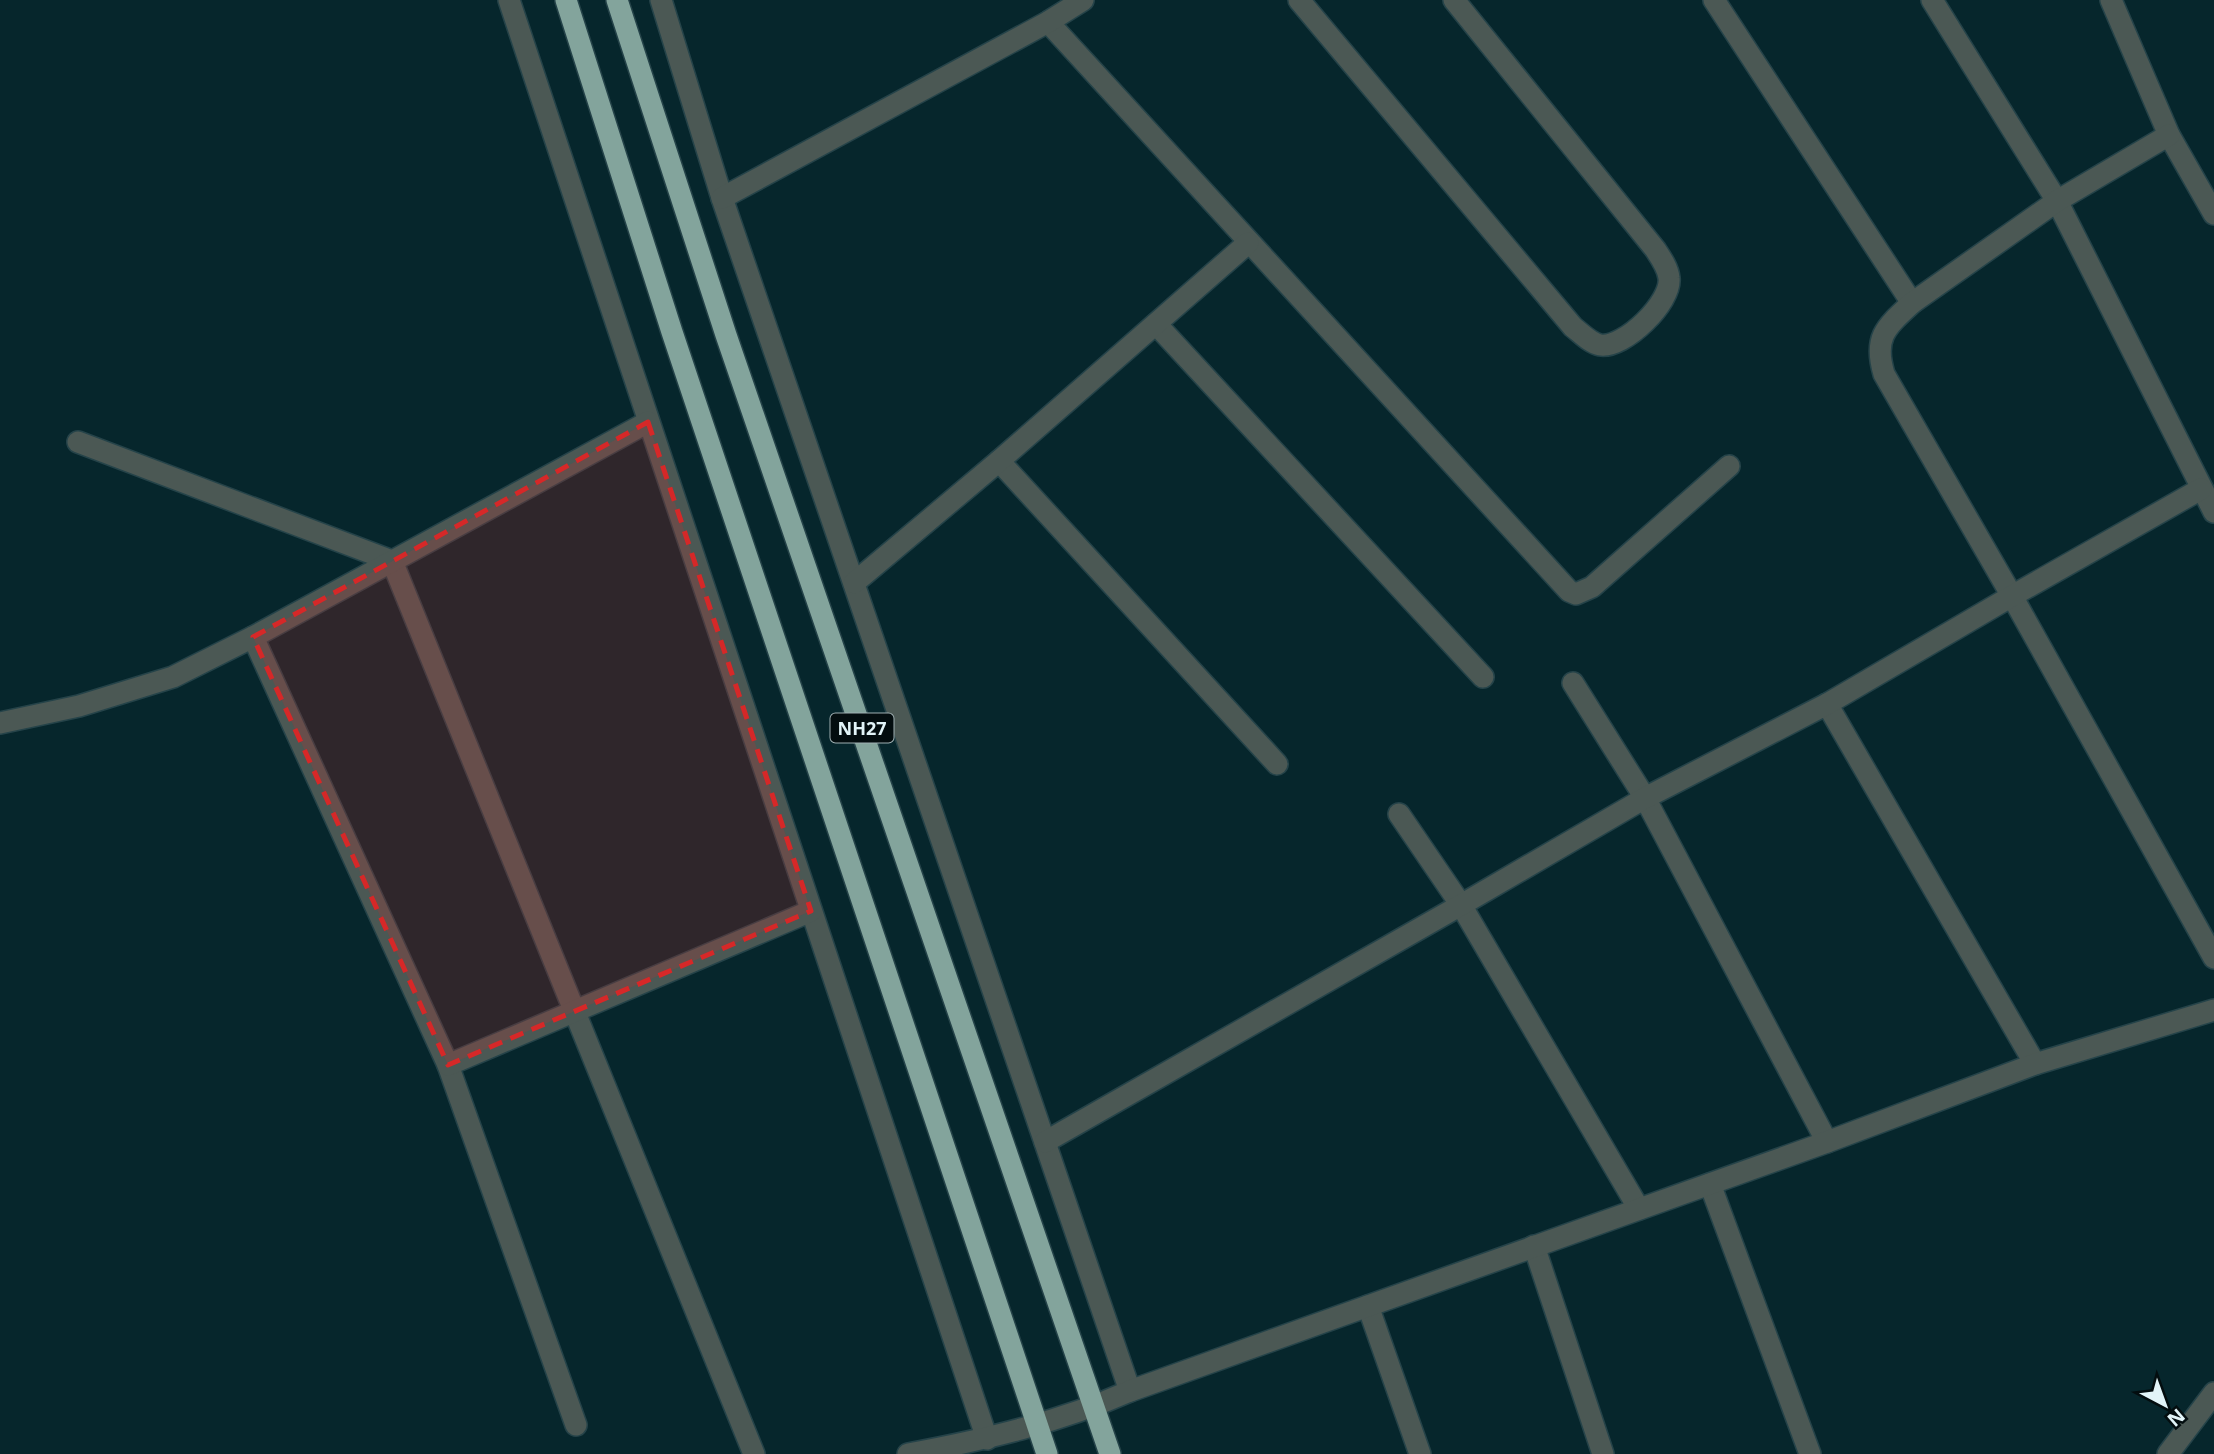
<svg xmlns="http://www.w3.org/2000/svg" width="2214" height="1454" font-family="'Noto Sans',sans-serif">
<rect width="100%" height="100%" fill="#06262c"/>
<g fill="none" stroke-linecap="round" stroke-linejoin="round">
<defs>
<g id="minor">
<path d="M509,0L987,1439"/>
<path d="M661,0L722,198L1130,1391"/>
<path d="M1299,0L1573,327C1581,333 1590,343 1600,345C1624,349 1672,302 1669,278C1668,268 1661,258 1655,249L1454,0"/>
<path d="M1714,0L1912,303"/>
<path d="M1932,0L2057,201L2214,512"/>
<path d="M2111,0L2169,135L2214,214"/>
<path d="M1048,22L1569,591L1576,594L1592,587L1729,466"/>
<path d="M2169,135L2057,201L1912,303C1886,327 1873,337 1884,374L2012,596L2214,958"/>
<path d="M722,198L1048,22L1083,0"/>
<path d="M1156,324L1483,677"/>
<path d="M78,442L392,561L754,1454"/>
<path d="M999,461L1277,764"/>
<path d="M854,583L999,461L1248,243"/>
<path d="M253,637L448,1065L576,1425"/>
<path d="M1573,683L1645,798L1827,1142"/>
<path d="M1827,704L2035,1064"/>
<path d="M0,723L79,706L173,677L253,637L648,422"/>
<path d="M1399,814L1461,905L1639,1209"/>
<path d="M448,1065L811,911"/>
<path d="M1045,1142L1461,905L1645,798L1827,704L2012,596L2201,489"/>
<path d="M1710,1184L1810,1454"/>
<path d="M1534,1246L1603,1454"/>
<path d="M1368,1306L1420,1454"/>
<path d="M908,1454C984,1440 1060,1422 1130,1391L1827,1142L2035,1064L2214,1010"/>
<path d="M2168,1454L2214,1393"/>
</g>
<g id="highway">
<path d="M566,0L672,332L1047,1454"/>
<path d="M617,0L726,335L1110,1454"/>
</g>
</defs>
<use href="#minor" stroke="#254349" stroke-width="24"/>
<use href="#highway" stroke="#254349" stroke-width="24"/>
<use href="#minor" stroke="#4b5854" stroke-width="21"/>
<use href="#highway" stroke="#83a49c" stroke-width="21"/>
</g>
<path fill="#d62828" fill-opacity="0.2" stroke="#d62828" stroke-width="5" stroke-dasharray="14 9" stroke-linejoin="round" d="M648,422L811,911L448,1065L253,637Z"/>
<g text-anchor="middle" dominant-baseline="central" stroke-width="7" stroke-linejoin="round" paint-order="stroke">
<rect fill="#030d0f" stroke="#9fafb2" stroke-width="2" x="830.5" y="713.5" width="63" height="29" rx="5"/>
<g font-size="18" font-weight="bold" fill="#e2f4f8">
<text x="862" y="728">NH27</text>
</g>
</g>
<g transform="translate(2165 1405) rotate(139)" stroke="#030d0f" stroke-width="5" paint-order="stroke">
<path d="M0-5L12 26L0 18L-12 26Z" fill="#e2f4f8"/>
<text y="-10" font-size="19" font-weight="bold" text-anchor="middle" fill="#e2f4f8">N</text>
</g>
</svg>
